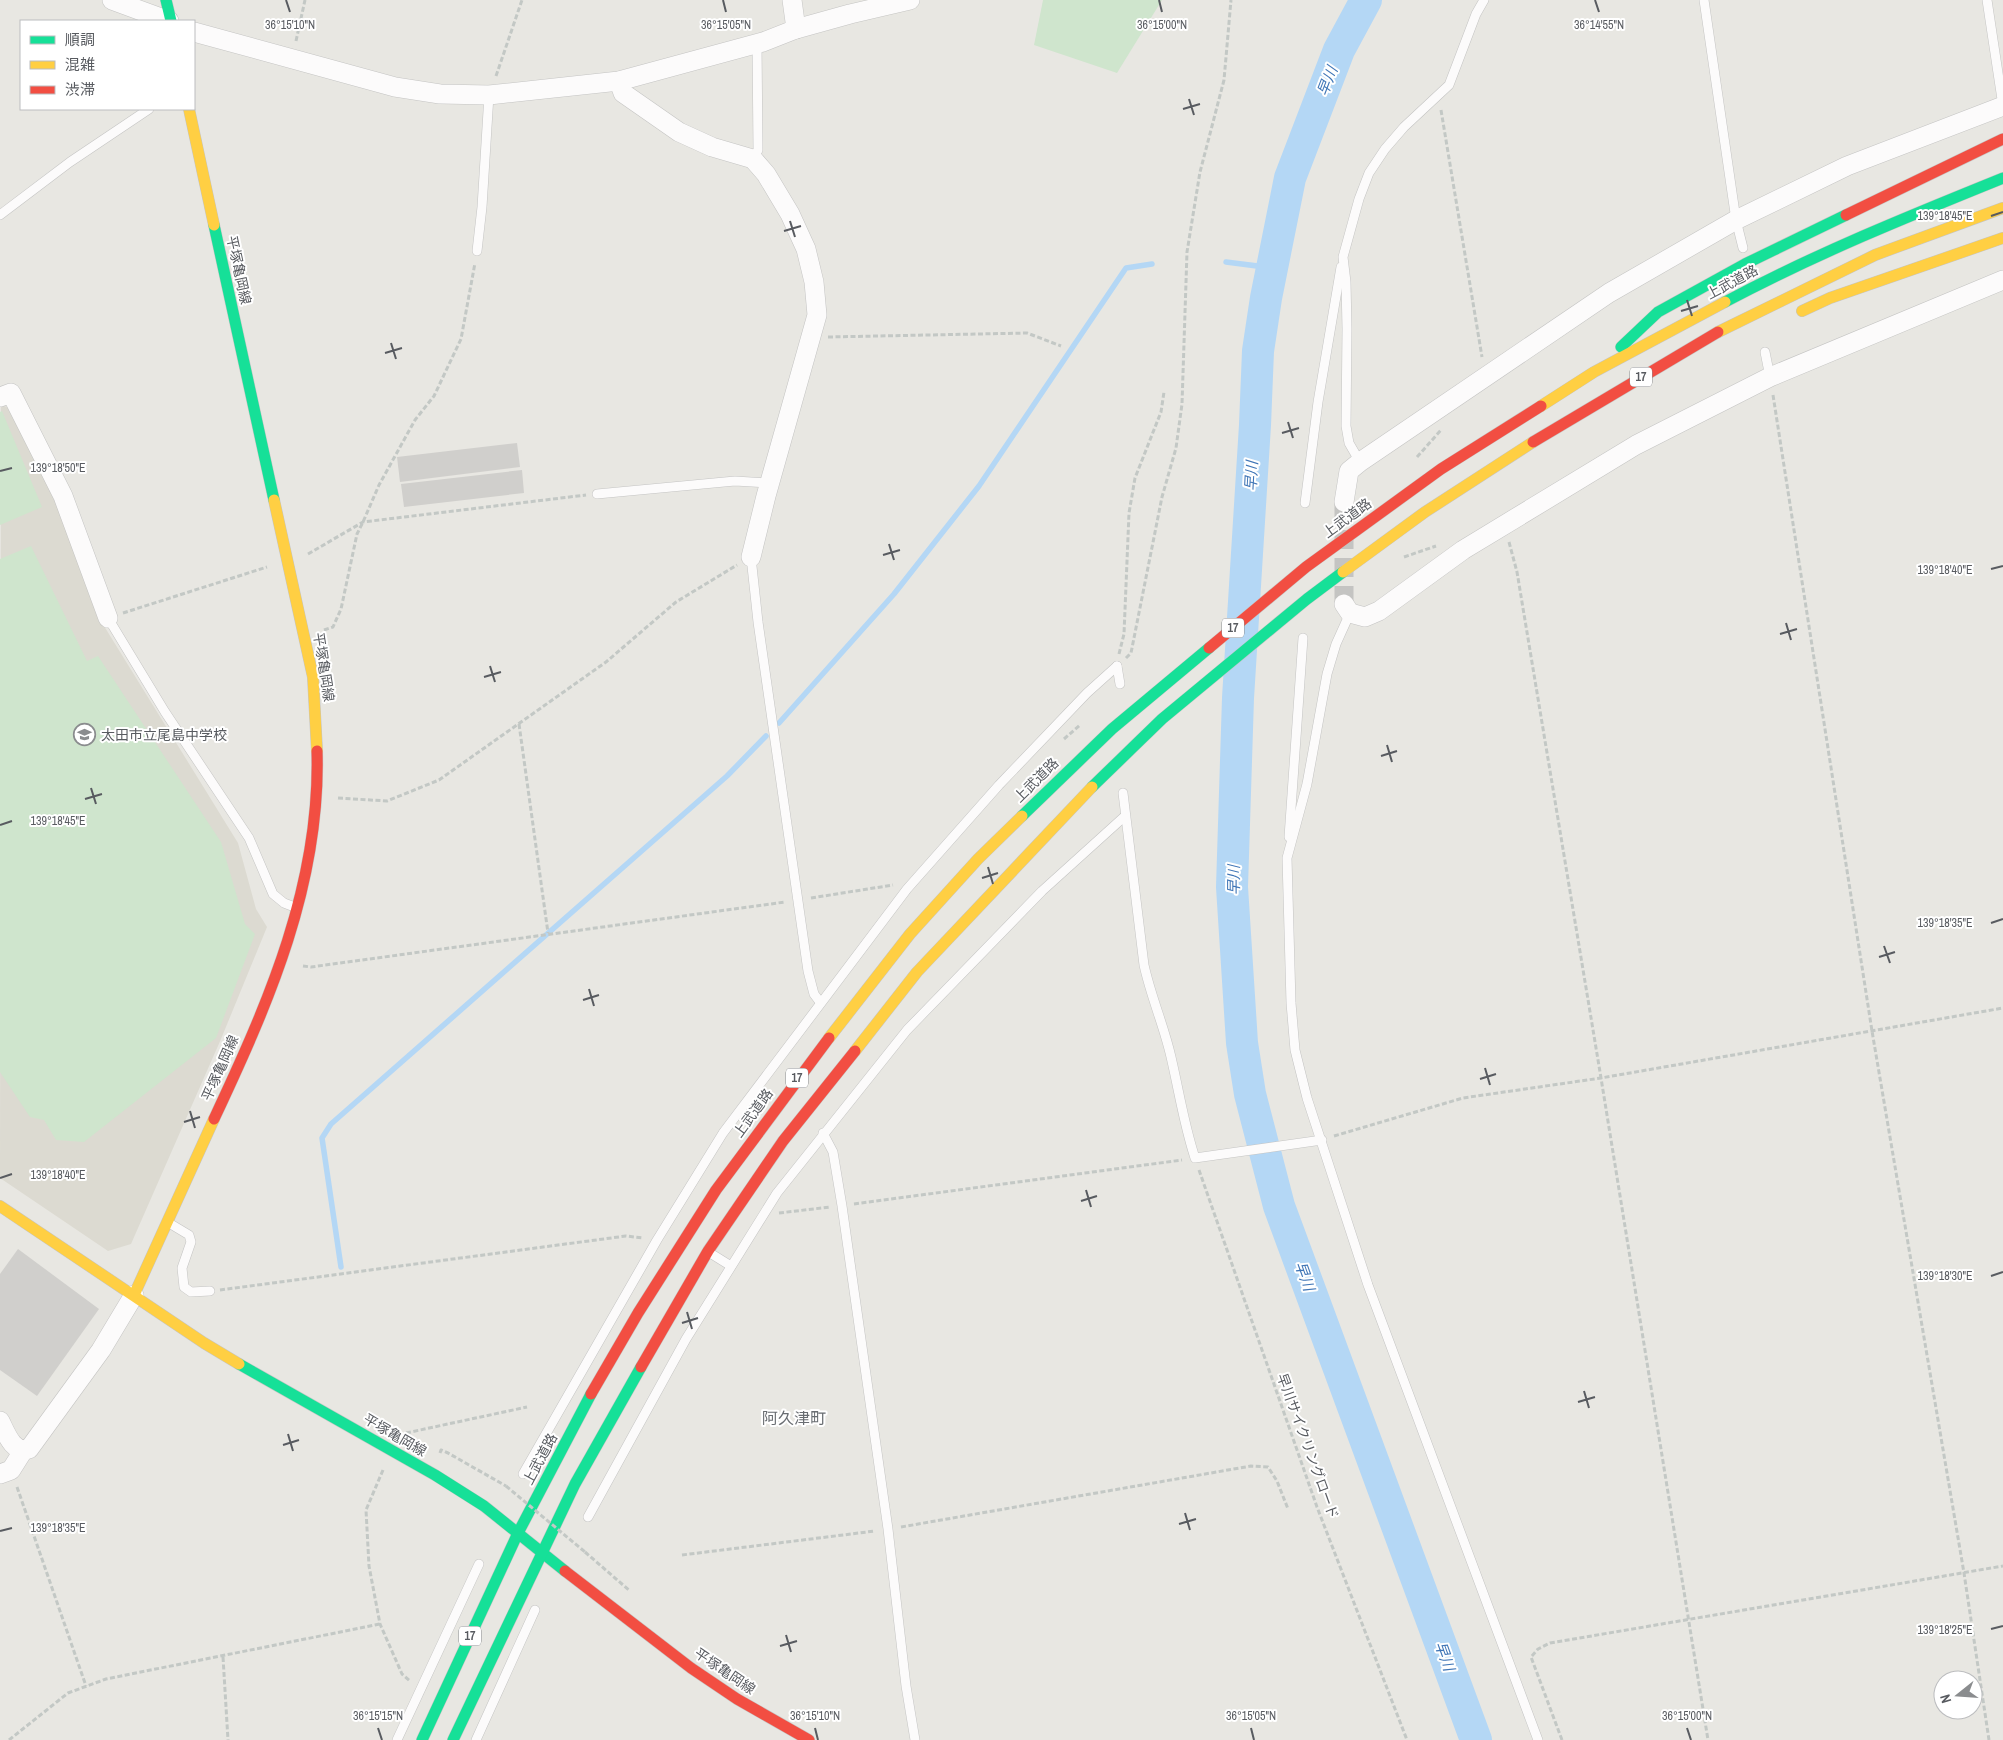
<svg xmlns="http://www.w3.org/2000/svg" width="2003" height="1740" font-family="'Archivo Narrow','Noto Sans JP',sans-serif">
<rect width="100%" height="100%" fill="#e8e7e2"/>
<path fill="#dcdad1" d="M1,404L12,410L59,507L104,626L238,843L256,909L267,927L221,1039L131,1244L108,1251L0,1178Z"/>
<g fill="#cfe5cd">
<path d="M1043,0H1162L1117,73L1034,45Z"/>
<path d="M2,411L42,507L0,525V412Z"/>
<path d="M31,546L87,661L98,656L221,842L245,924L255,934L216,1038L84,1142L56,1140L44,1120L30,1117L0,1072V559Z"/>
</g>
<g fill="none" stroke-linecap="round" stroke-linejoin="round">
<g stroke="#b4d7f5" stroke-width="5.5">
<path d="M1226,262L1273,268"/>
<path d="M779,723L894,594L979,486L1126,268L1152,264"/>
<path d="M341,1267L322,1138L331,1124L727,776L766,736"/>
</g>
<path stroke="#b4d7f5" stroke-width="32" d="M1366,0L1339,50L1290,178L1266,298L1258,351L1255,425L1238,698L1232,887L1242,1043L1250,1094L1279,1206L1476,1740"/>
</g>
<g fill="#d0cfcc">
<path d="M517,443L520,467L400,482L397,457Z"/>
<path d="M522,470L524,493L404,507L401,484Z"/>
<path d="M18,1249L99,1309L37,1396L0,1370V1274Z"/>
</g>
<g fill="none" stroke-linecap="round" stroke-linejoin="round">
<path stroke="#c4c4c2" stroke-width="19" stroke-dasharray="19 9" stroke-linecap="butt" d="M1344,502V604"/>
<defs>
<g id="lane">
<path d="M1704,0L1736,220L1743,248"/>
<path d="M1987,0L2003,106"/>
<path d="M753,159L758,150L757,44"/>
<path d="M0,215L70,162L149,109"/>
<path d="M477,251L482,207L489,95"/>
<path d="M1765,352L1770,377"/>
<path d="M1360,462L1349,443L1346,426L1347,329L1346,282L1343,257L1359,199L1369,173L1385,149L1404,127L1449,85L1476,14L1484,0"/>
<path d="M597,494L735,481L770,483"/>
<path d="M1305,503L1318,402L1341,267"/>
<path d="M751,557L758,622L808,971L814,994L820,1002"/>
<path d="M1350,613L1336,644L1327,674L1307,784L1287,858L1291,1003L1295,1050L1307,1098L1368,1285L1538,1740"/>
<path d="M108,618L165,712L249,838L273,894L284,903L297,908"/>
<path d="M1117,666L1120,684"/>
<path d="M1123,793L1144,965C1151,997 1164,1026 1171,1057C1179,1091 1184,1125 1195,1158L1322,1140"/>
<path d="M1289,837L1303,638"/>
<path d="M823,1133L833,1152L842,1206L888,1529L906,1686L915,1740"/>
<path d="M169,1223L189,1235L191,1242L182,1268L184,1287L191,1292L210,1291"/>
<path d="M710,1253L731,1266"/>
<path d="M523,1474L657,1240L723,1133L907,889L999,785L1087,693L1117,666"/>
<path d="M588,1517L686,1339L777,1193L907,1030L1042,891L1125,816"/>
<path d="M397,1740L479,1564"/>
<path d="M476,1740L535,1610"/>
</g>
<g id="street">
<path d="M112,0L169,21"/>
<path d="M792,0L796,29"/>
<path d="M194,32L395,87L440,94L489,95L619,81L763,42L796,29L850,14L910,0"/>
<path d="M619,81L623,93L679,132L712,147L753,159L766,174L790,214L806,249L814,282L817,315L766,496L751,557"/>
<path d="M0,397L11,393L63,496L108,618"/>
<path d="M1344,502L1349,471L1360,462L1609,293L1736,220L1847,166L2003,106"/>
<path d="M1344,604L1350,613L1365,617L1379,611L1463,550L1636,445L1770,377L2003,280"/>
<path d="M0,1421C6,1433 13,1454 29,1449L101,1350L134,1295"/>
<path d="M0,1474L11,1470L23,1451"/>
</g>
<g id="fast">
<path d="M166,0L171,21"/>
<path d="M214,225L274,500"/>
<path d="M1725,302C1815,254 1909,216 2003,178"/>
<path d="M1621,347L1658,312L1745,264L1846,215"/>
<path d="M1092,787L1162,719L1307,599L1343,572"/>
<path d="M1022,816L1112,729L1209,648"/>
<path d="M239,1364L435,1475L484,1506L565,1571"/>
<path d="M422,1740L518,1533L591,1394"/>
<path d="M453,1740L575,1484L641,1367"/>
</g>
<g id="slow">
<path d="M189,109L214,225"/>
<path d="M1802,311L1830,298L2003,238"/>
<path d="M1718,332L1875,255L2003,208"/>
<path d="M1541,406L1594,372L1725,302"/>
<path d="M274,500L313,677L317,751"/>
<path d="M1343,572L1425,512L1533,442"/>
<path d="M829,1038L910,934L978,859L1022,816"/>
<path d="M855,1051L917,972L1092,787"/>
<path d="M0,1206L204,1343L239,1364"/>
<path d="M134,1295L214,1119"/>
</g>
<g id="jam">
<path d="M1846,215L2003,139"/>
<path d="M1533,442L1718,332"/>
<path d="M1209,648L1306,567L1441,469L1541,406"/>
<path d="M214,1119C269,1002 321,883 317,751"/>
<path d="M641,1367L708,1251L783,1141L855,1051"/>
<path d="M591,1394L638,1313L716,1190L829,1038"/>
<path d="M565,1571L691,1668L737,1699L809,1740"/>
</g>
</defs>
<use href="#lane" stroke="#c4c4c3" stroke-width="10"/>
<use href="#street" stroke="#c4c4c3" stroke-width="20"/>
<use href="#fast" stroke="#c5c5c4" stroke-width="12"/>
<use href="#slow" stroke="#c5c5c4" stroke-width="12"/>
<use href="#jam" stroke="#c5c5c4" stroke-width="12"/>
<g stroke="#c3c8c5" stroke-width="3" stroke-dasharray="5 2.5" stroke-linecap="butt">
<path d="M296,41L305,0"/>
<path d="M496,76L522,0"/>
<path d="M1441,110L1482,357"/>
<path d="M828,337L1027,333L1061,346"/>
<path d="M1773,395L1872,1031L1964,1573L1989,1740"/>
<path d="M1417,457L1441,430"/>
<path d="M1509,542L1517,572L1601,1078L1708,1740"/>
<path d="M308,554L363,522L586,495"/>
<path d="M1404,557L1436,546"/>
<path d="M123,613L267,567"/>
<path d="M324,630L333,627L341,609L357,534L363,522L379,485L415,420L434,396L461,339L475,263"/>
<path d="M1119,654L1124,634L1129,513L1135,478L1161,412L1164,392"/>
<path d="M1126,658L1131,653L1162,497L1176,448L1182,404L1187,252L1200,172L1224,80L1231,0"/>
<path d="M519,724L548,933"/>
<path d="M1064,739L1080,725"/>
<path d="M338,798L387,801L439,780L606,662L676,602L737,565"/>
<path d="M811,898L893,885"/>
<path d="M303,966L311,967L785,902"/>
<path d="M1334,1136L1463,1098L1601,1078L2003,1008"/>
<path d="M1199,1170L1317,1507L1407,1740"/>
<path d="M854,1204L1182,1160"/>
<path d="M779,1213L830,1207"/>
<path d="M220,1290L626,1236L643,1238"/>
<path d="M406,1433L527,1407"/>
<path d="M440,1453L441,1450L448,1453L506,1486"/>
<path d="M383,1470L366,1510L369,1566L380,1624L402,1674L410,1681"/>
<path d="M17,1487L86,1686"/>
<path d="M901,1527L1251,1466L1268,1467L1277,1481L1288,1509"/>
<path d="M585,1552L630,1591"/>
<path d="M682,1555L875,1531"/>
<path d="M223,1657L228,1740"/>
<path d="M9,1740L68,1693L106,1679L380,1624"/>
<path d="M1562,1740L1531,1657L1538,1649L1550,1643L2003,1566"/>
</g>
<use href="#lane" stroke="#fcfbfb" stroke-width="9"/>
<use href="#street" stroke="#fcfbfb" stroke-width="19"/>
<use href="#fast" stroke="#16e098" stroke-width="11"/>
<use href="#slow" stroke="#ffcf43" stroke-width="11"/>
<use href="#jam" stroke="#f24e42" stroke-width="11"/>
<path stroke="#c3c8c5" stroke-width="3" stroke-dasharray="5 2.5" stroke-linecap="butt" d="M506,1486L585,1552"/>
</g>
<path fill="none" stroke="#585b60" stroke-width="2" d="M286,0L290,12M723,0L726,12M1159,0L1162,12M1595,0L1599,12M1189,99L1194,115M1183,109L1200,104M1991,216L2003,212M790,221L795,237M784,231L801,226M1687,300L1692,316M1681,311L1698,306M391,343L396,359M385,353L402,348M1288,422L1293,438M1282,433L1299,428M0,471L12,468M889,544L894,560M883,555L900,550M1991,569L2003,566M1786,623L1791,640M1780,634L1797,629M490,666L495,682M484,677L501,672M1387,745L1392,762M1381,756L1397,751M91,788L96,804M85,799L102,794M0,825L12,821M988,867L993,884M982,878L998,873M1991,923L2003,919M1884,946L1890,963M1879,957L1895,952M589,989L594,1006M583,1000L599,995M1485,1068L1490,1085M1480,1079L1496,1074M190,1111L195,1128M184,1122L200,1117M0,1178L12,1174M1086,1190L1091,1207M1081,1201L1097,1196M1991,1276L2003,1272M687,1312L692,1329M682,1323L698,1318M1584,1391L1589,1408M1578,1402L1595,1397M288,1434L293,1451M283,1445L299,1440M1185,1513L1190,1530M1179,1524L1196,1519M0,1531L12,1528M1991,1629L2003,1626M786,1635L791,1652M780,1646L797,1641M378,1728L382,1740M815,1728L818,1740M1251,1728L1254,1740M1687,1728L1691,1740"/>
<defs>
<symbol id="school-ring" viewBox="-11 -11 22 22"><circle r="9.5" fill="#fff" stroke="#8a8c8e" stroke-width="1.5"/><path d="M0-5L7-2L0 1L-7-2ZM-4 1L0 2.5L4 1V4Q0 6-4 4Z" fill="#8a8c8e"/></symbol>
</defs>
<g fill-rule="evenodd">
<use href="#school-ring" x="72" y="722" width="25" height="25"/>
</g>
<g text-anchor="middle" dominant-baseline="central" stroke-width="4" stroke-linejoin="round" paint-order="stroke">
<g fill="#fff" stroke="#8a8c90" stroke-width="1">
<rect x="1630" y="367.5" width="22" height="19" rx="4"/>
<rect x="1222" y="618.5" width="22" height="19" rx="4"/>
<rect x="786" y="1068.5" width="22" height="19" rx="4"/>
<rect x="459" y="1626.5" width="22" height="19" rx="4"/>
</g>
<g font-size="12" font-weight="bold" fill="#585b60">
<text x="1641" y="377">17</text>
<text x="1233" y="628">17</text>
<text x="797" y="1078">17</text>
<text x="470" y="1636">17</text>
</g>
<g font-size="14" fill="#585b60" stroke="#fff">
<text transform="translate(239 270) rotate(78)">平塚亀岡線</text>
<text transform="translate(1732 282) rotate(-28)">上武道路</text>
<text transform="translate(1347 518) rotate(-36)">上武道路</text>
<text transform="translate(324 667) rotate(81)">平塚亀岡線</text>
<text transform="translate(1036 780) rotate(-45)">上武道路</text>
<text transform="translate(220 1068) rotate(-66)">平塚亀岡線</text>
<text transform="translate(753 1113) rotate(-54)">上武道路</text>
<text transform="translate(395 1435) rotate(30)">平塚亀岡線</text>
<text transform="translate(1308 1446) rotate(70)">早川サイクリングロード</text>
<text transform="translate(540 1459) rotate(-62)">上武道路</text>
<text transform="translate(725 1671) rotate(34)">平塚亀岡線</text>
</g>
<g font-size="14" fill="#585b60" stroke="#fff" text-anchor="start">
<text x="101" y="735">太田市立尾島中学校</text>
</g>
<g font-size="15" font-style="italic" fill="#3f75b6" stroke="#fff">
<text transform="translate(1327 81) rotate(-69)">早川</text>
<text transform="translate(1251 476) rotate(-87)">早川</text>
<text transform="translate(1233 880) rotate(-90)">早川</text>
<text transform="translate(1305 1276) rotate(70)">早川</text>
<text transform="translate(1445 1656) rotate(70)">早川</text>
</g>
<g font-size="16" fill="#696d72" stroke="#fff">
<text x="794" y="1418">阿久津町</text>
</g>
</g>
<g font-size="12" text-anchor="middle" fill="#585b60" stroke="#fff" stroke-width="4" stroke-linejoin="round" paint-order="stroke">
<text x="290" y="29">36°15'10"N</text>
<text x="726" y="29">36°15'05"N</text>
<text x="1162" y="29">36°15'00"N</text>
<text x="1599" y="29">36°14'55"N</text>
<text x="1945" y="220">139°18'45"E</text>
<text x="58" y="472">139°18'50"E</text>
<text x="1945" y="574">139°18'40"E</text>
<text x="58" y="825">139°18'45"E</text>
<text x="1945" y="927">139°18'35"E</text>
<text x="58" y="1179">139°18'40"E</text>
<text x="1945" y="1280">139°18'30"E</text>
<text x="58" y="1532">139°18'35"E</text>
<text x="1945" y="1634">139°18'25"E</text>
<text x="378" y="1720">36°15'15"N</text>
<text x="815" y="1720">36°15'10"N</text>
<text x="1251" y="1720">36°15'05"N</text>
<text x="1687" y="1720">36°15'00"N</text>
</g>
<rect x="20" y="20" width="175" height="90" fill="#ffffff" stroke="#bcbdbf"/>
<rect x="30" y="36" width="25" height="8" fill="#16e098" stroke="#bcbdbf"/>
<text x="65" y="45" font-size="15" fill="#585b60">順調</text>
<rect x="30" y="61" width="25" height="8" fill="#ffcf43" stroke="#bcbdbf"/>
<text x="65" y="70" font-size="15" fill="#585b60">混雑</text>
<rect x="30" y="86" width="25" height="8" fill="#f24e42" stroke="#bcbdbf"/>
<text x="65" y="95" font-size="15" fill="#585b60">渋滞</text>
<g transform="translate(1958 1695) rotate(253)"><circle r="24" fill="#ffffff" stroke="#bcbdbf"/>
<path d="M0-4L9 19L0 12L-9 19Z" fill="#8a8c8e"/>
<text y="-8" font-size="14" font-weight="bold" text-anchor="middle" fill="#585b60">N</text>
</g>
</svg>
